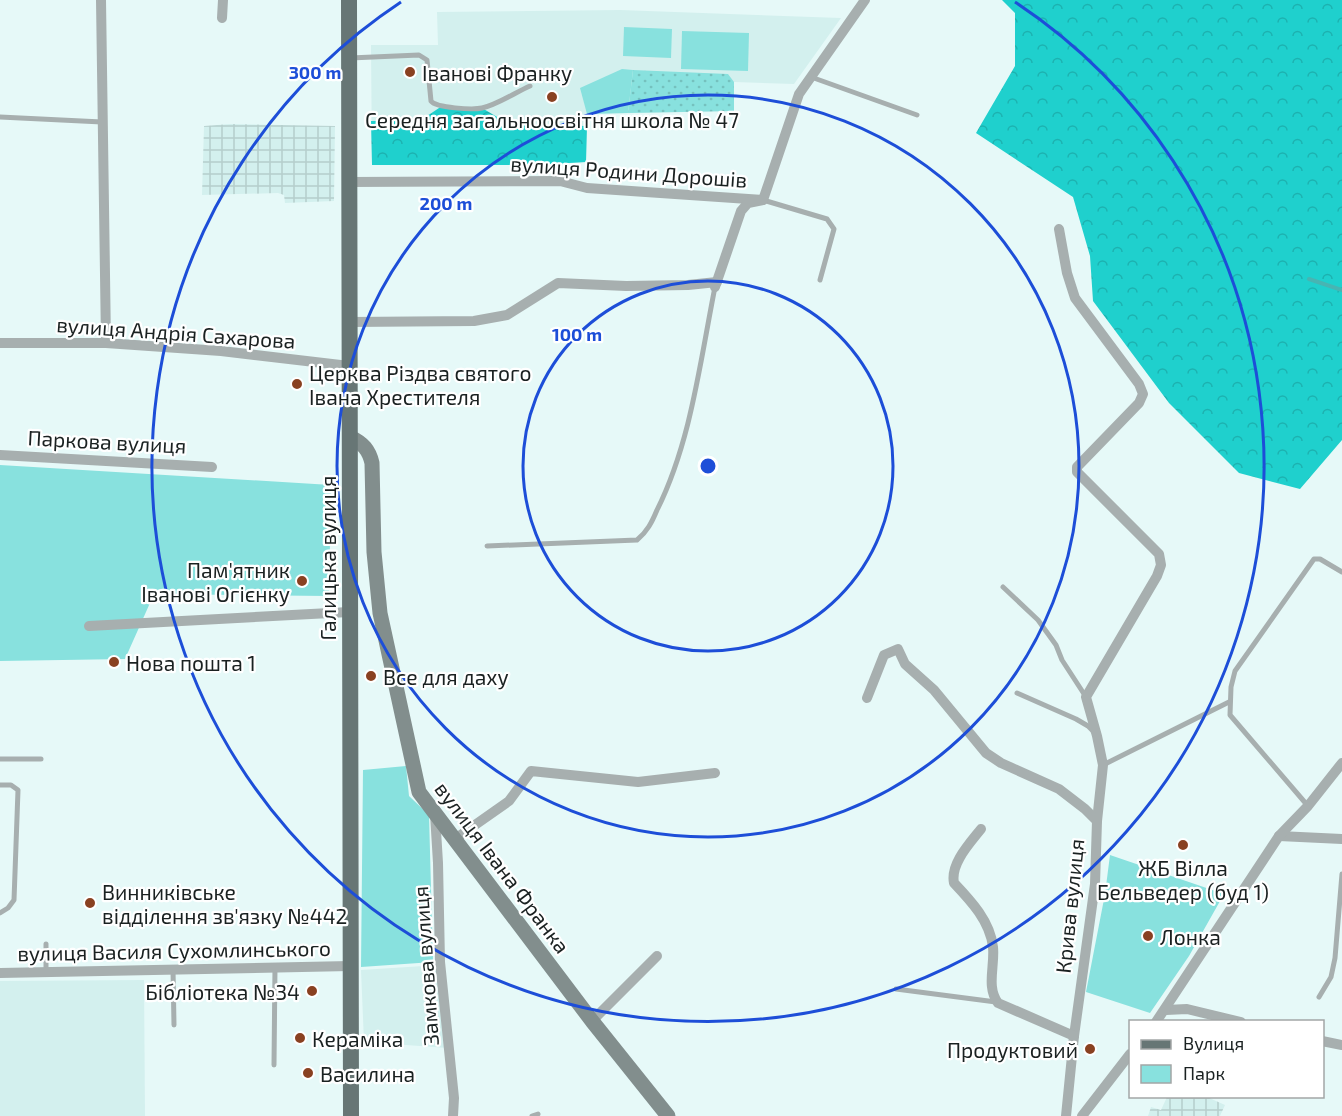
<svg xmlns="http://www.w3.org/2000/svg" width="1342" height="1116" font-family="'Exo 2',sans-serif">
<defs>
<pattern id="industrial-grid" width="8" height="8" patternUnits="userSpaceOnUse" patternTransform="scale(1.5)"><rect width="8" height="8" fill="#d3f0ee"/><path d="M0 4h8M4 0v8" fill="none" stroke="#b5cecc"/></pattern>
<pattern id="forest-crowns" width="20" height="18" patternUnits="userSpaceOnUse" patternTransform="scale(1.5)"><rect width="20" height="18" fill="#1fd0cd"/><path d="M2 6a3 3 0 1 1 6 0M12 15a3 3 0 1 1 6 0" fill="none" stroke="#1cb2b0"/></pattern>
<pattern id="garden-dots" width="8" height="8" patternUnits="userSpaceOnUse" patternTransform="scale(1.5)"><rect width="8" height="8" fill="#88e1de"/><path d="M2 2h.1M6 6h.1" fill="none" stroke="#75c1be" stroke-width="1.8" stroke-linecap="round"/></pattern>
</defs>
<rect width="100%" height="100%" fill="#e6f9f8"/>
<g fill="#d3f0ee">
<path d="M620,10L841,18L794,84L734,82V111L587,114L586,162L535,165H372L371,45H438L437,12Z"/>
<path d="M439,965L448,1048L364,1042L361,970Z"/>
<path d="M144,980L145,1116H0V981Z"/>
</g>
<g fill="url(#industrial-grid)">
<path d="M230,124L335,126L334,201L285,203L284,195L278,193L202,195L204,126Z"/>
<path d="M1167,1097H1207L1225,1105L1220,1116H1148L1151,1107L1161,1110Z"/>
</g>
<g fill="url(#forest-crowns)">
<path d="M1002,0H1342V440L1300,489L1239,473L1169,403L1093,301L1090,256L1073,197L976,133L1015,66V13Z"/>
<path d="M442,106L482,108L509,124L587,126L586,162L535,165H372L371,121L421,120Z"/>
</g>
<g fill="#88e1de">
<path d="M624,27L672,29L671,58L623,56Z"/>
<path d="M682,31L749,33L748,71L681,69Z"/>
<path d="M622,69L633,70L628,113L587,114L580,88Z"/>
<path d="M0,465L331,485L329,596L154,594L125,659L0,661Z"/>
<path d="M406,766L409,796L429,815L433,962L361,967L363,770Z"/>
<path d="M1110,855L1224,894L1189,956L1150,1013L1086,992L1105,894Z"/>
</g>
<path fill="url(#garden-dots)" d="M633,70L728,74L734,82V111L628,113Z"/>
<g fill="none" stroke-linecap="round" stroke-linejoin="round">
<path stroke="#47b5b3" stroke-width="4" d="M1309,279L1342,290"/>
<g stroke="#a7afaf" stroke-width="5">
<path d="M350,58L419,55L427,60L431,101C436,108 473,110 482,108C497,105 516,92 530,86"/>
<path d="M811,77L917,115"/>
<path d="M0,117L102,122"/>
<path d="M763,200L827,219L834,229L820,280"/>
<path d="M487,546L637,540C647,532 652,522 657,510C691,442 700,362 715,287"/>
<path d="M1003,587L1038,620L1056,645L1062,660L1086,697"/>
<path d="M1017,693L1076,719L1088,726L1094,732"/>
<path d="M0,759H41"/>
<path d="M1103,765L1229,702"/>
<path d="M0,785H11L18,790L14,900L8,908L0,913"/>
<path d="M1308,806L1230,715L1231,687L1235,671L1314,559H1320L1342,572"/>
<path d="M46,944V972"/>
<path d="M173,969L174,1025"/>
<path d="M896,989L996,1002"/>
<path d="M1319,997L1331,977L1335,958L1342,874"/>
<path d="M274,1065L275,967"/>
<path d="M532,1116L538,1114"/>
</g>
<g stroke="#a7afaf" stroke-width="10">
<path d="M101,0L106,343"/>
<path d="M222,18L223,0"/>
<path d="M349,182L560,181L587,188L763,200"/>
<path d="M1059,229L1067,273L1075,298L1139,384L1143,394L1139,403L1077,467V472L1159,554L1161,565L1157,576L1086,697L1097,736L1103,765L1097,821"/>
<path d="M715,287L741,211L748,203L763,200L799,94L865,0"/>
<path d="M350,322L474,321L507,315L558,283L626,286L688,285L717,282"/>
<path d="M0,343H106L221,351L349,366"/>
<path d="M0,455L212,467"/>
<path d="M89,626L349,612"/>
<path d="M867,698L884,655L898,649L905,664L934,690L986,753L1001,763L1059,789L1085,809L1097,821L1095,884L1074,1036L1066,1116"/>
<path d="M435,814L438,863L440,962L454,1098L453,1116"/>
<path d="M981,829C970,843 950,864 954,883C971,901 990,921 993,947C995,966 986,987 998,1003L1074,1036"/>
<path d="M1279,836L1342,839"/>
<path d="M455,839L509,801L531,771L638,782L715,773"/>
<path d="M0,973L350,966"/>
<path d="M1166,1010L1187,1009L1241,1022"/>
<path d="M592,1021L657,956"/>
<path d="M1156,1022L1279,836L1308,806L1342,763"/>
<path d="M1322,1041L1342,1045"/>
<path d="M1082,1116L1130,1054"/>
</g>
<path stroke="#828e8d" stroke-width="15" d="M350,437C363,443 369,450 372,463L374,552L380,613L419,792L592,1021L668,1116"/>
<path stroke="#677675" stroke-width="16" d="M349,0L351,1116"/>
</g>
<g fill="none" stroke="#1d4ed8" stroke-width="3">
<circle cx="708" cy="466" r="185"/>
<circle cx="708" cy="466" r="371"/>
<path d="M1015 2A556 556 0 1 1 401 2"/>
</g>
<g fill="#894121" stroke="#fff" stroke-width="2">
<circle cx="410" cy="72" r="6"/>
<circle cx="552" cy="97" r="6"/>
<circle cx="297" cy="384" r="6"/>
<circle cx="302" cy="581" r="6"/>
<circle cx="114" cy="662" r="6"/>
<circle cx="371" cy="676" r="6"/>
<circle cx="1183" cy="845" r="6"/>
<circle cx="90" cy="903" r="6"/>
<circle cx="1148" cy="936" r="6"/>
<circle cx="312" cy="991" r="6"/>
<circle cx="300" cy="1038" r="6"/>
<circle cx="1090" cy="1049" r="6"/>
<circle cx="308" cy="1073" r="6"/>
</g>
<g text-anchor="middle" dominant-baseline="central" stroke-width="4.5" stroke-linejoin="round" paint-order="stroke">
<g font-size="21" fill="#1a2121" stroke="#fff" text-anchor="start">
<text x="422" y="72">Іванові Франку</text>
<text x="552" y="119" text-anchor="middle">Середня загальноосвітня школа № 47</text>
<text x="309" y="372">Церква Різдва святого<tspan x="309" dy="24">Івана Хрестителя</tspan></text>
<text x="290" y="569" text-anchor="end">Пам'ятник<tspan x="290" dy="24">Іванові Огієнку</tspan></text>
<text x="126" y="662">Нова пошта 1</text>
<text x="383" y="676">Все для даху</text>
<text x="1183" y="867" text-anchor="middle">ЖБ Вілла<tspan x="1183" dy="24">Бельведер (буд 1)</tspan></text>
<text x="102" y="891">Винниківське<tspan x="102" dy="24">відділення зв'язку №442</tspan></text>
<text x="1160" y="936">Лонка</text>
<text x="300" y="991" text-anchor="end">Бібліотека №34</text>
<text x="312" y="1038">Кераміка</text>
<text x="1078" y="1049" text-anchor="end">Продуктовий</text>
<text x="320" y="1073">Василина</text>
</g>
<g font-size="21" fill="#1a2121" stroke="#fff">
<text transform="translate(629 171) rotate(4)">вулиця Родини Дорошів</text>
<text transform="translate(176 332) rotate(4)">вулиця Андрія Сахарова</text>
<text transform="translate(107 441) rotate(3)">Паркова вулиця</text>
<text transform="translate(327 558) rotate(-90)">Галицька вулиця</text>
<text transform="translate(503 867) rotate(53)">вулиця Івана Франка</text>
<text transform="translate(1069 906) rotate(-84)">Крива вулиця</text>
<text transform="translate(174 950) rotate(-1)">вулиця Василя Сухомлинського</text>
<text transform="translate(425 966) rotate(-94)">Замкова вулиця</text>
</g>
</g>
<circle cx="708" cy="466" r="9" fill="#1d4ed8" stroke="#fff" stroke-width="3"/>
<g font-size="18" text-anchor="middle" font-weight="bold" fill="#1d4ed8" stroke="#fff" stroke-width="4.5" stroke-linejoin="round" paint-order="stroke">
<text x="315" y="79">300 m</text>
<text x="446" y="210">200 m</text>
<text x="577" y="341">100 m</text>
</g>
<rect x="1129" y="1020" width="195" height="78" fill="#ffffff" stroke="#a3a6a6" stroke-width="1.5"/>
<rect x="1141" y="1040" width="30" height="9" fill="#677675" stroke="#a3a6a6" stroke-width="1.5"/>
<text x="1183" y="1050" font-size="18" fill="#1a2121">Вулиця</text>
<rect x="1141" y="1065" width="30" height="18" fill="#88e1de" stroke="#a3a6a6" stroke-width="1.5"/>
<text x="1183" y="1080" font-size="18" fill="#1a2121">Парк</text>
</svg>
